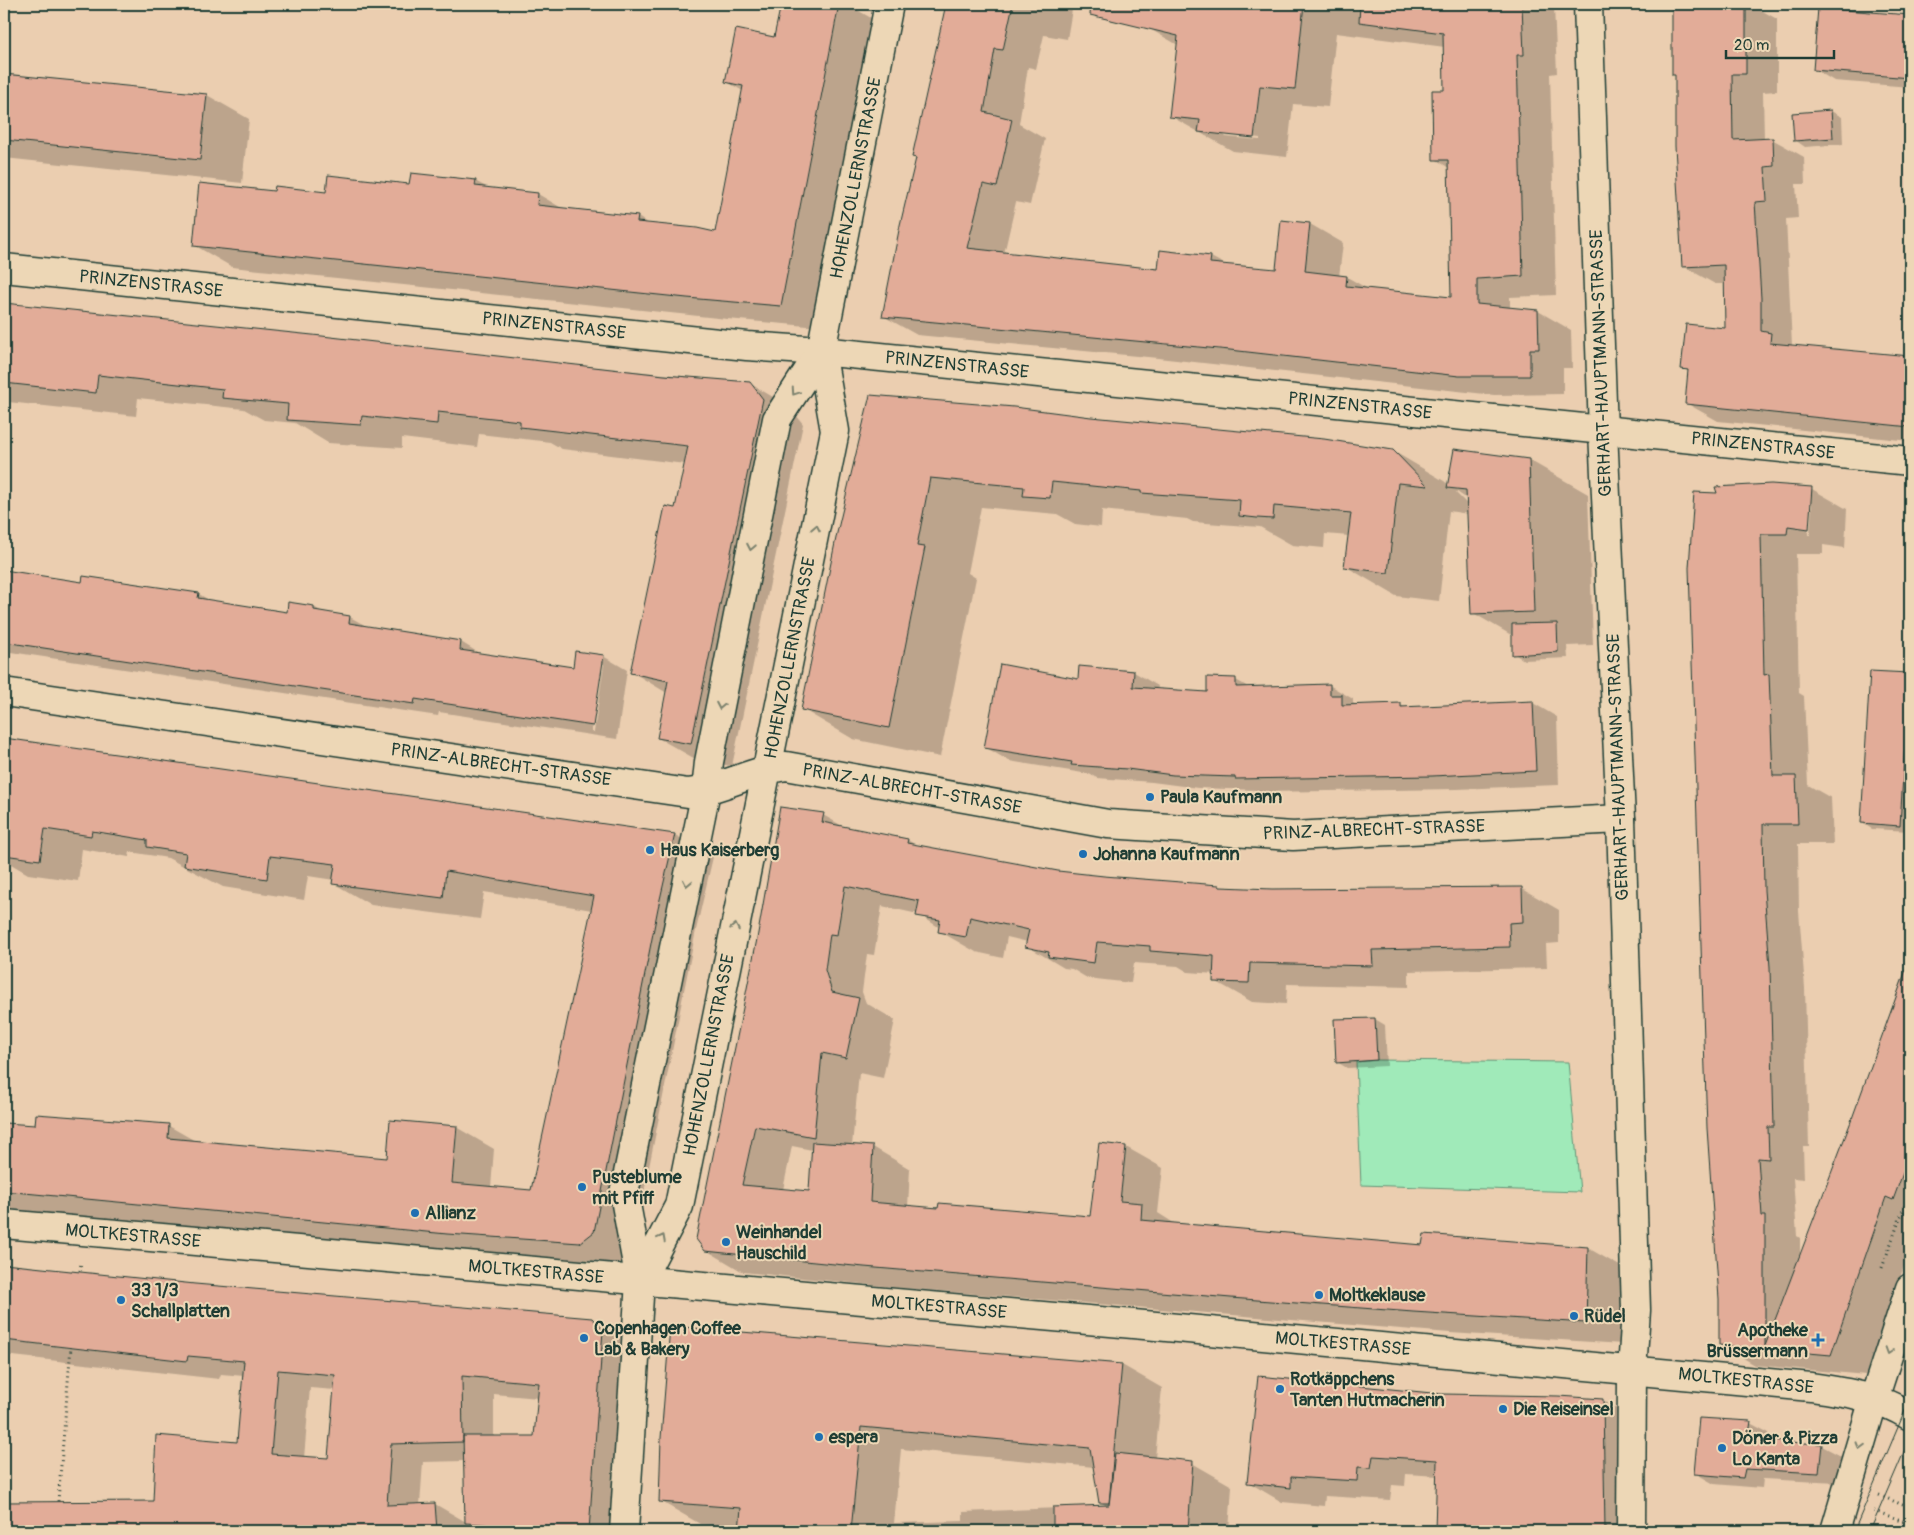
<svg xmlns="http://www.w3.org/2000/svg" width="1914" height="1535" font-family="Pangolin,sans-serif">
<rect width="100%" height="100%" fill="#ebceb0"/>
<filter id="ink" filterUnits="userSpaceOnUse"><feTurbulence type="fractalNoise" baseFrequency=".02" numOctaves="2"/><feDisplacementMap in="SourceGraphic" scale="10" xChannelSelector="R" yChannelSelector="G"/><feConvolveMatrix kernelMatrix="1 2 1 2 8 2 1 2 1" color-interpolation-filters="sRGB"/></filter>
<g filter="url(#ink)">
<path fill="#a0eab9" stroke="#609476" d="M1377,1060L1568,1062L1580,1192L1361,1185L1356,1062Z"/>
<g fill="#0003" fill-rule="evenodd">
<path d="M782,4H847L878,22L819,327L727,319L232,267L194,245L275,192L328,193L410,185L475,181L488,188L538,194L565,210L638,217L650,225L716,234L743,91L727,82L775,38Z"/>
<path d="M947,4H1073L1067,39L1044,35L1036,69L1028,67L1019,124L1045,139L1030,205L1016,202L1004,254L1159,270L1211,257L1226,265L1277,271L1310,224L1343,243L1339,277H1347L1368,289L1452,299L1449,168L1435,159L1445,91V47L1336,33L1328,107L1293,104L1287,157L1233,151L1170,116L1178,45L1148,28L1138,13L1139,4H1551L1554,6L1557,73L1550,74L1556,295L1510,297V308L1538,311L1571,330L1572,368H1563V394L1494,395L1158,358L917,335L883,316L917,159L913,157ZM1223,134L1260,138V140L1226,137Z"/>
<path d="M1673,4H1750L1777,19V91L1763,92L1764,139H1772L1804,157L1805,184H1796L1798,218L1786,219L1792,346L1910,359V441L1718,421L1686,403L1689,372L1683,368L1726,329L1725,284H1715L1683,266L1677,76L1674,74Z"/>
<path d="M1819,9L1910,17V87L1834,81L1814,69Z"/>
<path d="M4,74L207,95L249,119L242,183L4,158Z"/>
<path d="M1831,111L1842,117L1843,144L1805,147L1795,140Z"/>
<path d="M4,305L749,383L790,407L803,424L732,766L699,761L658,738L667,693L632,672L676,509L685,464L562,449L550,442L479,434L477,447L402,438V448L328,443L295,423L264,420L244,409L138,398L136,416L8,402L4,399Z"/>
<path d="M871,396L1393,451L1444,481L1449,485L1529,460L1588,494L1593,645L1567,646L1568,658L1524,660L1514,654L1513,636L1473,613L1468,514L1449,511L1439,601L1396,596L1345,566L1349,536L1325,534L1324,548L1292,545L1260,527L1193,522L1187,519L1102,510L1101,527L1075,524L1057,514L981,507L968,573L976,578L940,757L853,739L802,709ZM1457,492L1467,499L1468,505L1456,493Z"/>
<path d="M1771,485L1812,489L1847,509L1845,548L1823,545V554H1796L1799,693L1804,696L1808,785L1831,798L1833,844H1798L1799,911L1805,988L1809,1147H1803L1804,1179L1793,1178L1797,1236L1800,1238V1258L1851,1125L1910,956V1249L1866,1375L1755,1365L1720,1344L1718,494ZM1810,504H1812L1810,535H1808Z"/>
<path d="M1910,517V562L1905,559Z"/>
<path d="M4,571L83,583L84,577L199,594L212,602L288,613L314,607L324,613L350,617L368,627L461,642L482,655L574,669L603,656L627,670L617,739L439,712L438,716L4,651ZM601,664H604L594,732H591Z"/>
<path d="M1134,672L1158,686L1157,690L1208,694V679L1236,680L1250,688L1329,685L1353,699V703L1358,706L1400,705L1407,708L1533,703L1557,717L1559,785L1457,789L1260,792L1257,790L1198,788L1152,782L1097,778L1089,774L1009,761L985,747L1079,680Z"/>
<path d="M1909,674L1910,675V831L1872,829L1862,823Z"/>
<path d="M4,739L675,835L713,857L696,930L632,1253L619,1264L486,1255L4,1209V1124L36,1127L89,1118L169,1126L197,1142L388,1159L456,1127L494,1149L491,1188L532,1192L592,910L484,892L480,919L371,905L333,883L334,880L308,876L304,900L223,887L168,858L130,852L129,857L82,849L78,881L28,874L4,860Z"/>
<path d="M823,815L846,828L908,840L917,846L1058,872L1222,888L1272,891L1521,888L1559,910V943L1546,944L1547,968L1409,971V987L1287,984L1286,1004L1252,1002L1215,981V974L1188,972L1178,966L1134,963L1131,983L1087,978L1072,969L1064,968L1027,946L1028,942L1007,937L1003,958L976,952L939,931L940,928L918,914L882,906L874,955L867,954L862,992L866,1003L895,1020L883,1078L859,1073L852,1146L873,1147L910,1169L908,1207L1091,1218L1126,1147L1163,1168L1158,1213L1177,1225L1424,1247L1588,1248L1625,1269L1623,1344L1450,1333L903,1288L743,1272L706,1250ZM792,1146L812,1150L810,1193L783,1190Z"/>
<path d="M1375,1019L1385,1025L1387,1066L1347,1068L1337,1062Z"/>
<path d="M4,1266L195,1285L592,1319L625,1338L622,1531H482L467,1523L468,1531H4V1504L154,1502L239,1444L244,1376L221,1374L219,1379L4,1355ZM310,1388L335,1390L329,1460L304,1458ZM494,1394L539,1398L536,1438H494ZM465,1461L466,1522L435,1504L420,1505L423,1462Z"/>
<path d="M1122,1365L1162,1388L1155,1458L1192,1463L1232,1486L1229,1531H717V1525L700,1524L660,1501L662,1438ZM901,1449L1094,1467L1100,1502L1107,1506L963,1512V1521L894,1523Z"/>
<path d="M1442,1395L1603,1401L1636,1420L1638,1531H1436L1438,1476L1406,1474L1405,1486L1392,1485L1390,1500L1325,1496L1324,1506L1282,1502L1248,1482Z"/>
<path d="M1750,1423L1769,1433L1768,1442L1822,1446L1841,1456L1837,1483L1763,1479L1762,1488L1714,1484L1695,1473Z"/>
</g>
<g fill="#e2ac98" stroke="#1f3d34" fill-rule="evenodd">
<path d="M781,4H839L781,306L687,298L193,246L199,183L274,191L275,186L326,192L328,175L409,184L411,173L476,180L475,186L538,193L537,205L638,216L637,222L697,228L715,232L743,86L725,82L736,29L774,37Z"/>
<path d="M946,4H1013L1003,50L995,49L984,112L1012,119L997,187L983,184L967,248L1158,269L1160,250L1211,256L1210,263L1276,269L1281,220L1310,223L1305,271L1347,276L1346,286L1451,297L1448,160H1433L1432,90H1444L1443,33L1359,22L1360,4H1522L1524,55H1517L1523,276L1477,279V304L1538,310L1539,349H1530V376H1459L1230,350L882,317L900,225L916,158L912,157Z"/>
<path d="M1091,4H1304L1295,89L1260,86L1254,138L1198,132L1200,120L1169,117L1178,36L1090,15Z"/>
<path d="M1672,4H1746V74H1732L1733,140L1773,138L1774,166L1765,167L1767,201L1755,202L1761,298V331L1771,333L1770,343L1910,356V427L1685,404L1688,370L1681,369L1686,324L1725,328L1724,265L1682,267L1675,146V75H1672Z"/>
<path d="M1818,8L1910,15V78L1813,70Z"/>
<path d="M4,74L207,94L200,160L4,140Z"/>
<path d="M1831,110L1833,138L1794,141L1792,113Z"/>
<path d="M4,303L322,336L664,375L750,382L763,399L691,744L657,738L668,681L630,673L665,506L675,508L688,446L520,427V421L438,412L437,424L362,416L361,425L287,420L288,404L222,398L223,389L98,375L96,393L4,383Z"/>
<path d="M870,395L1014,407L1091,417L1324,439L1393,450L1428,486L1398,483L1388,573L1344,567L1351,513L1274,506L1273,519L1257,518L1239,516L1240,500L1141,493V491L1052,482L1050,498L1023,496L1024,487L930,478L917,546L925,547L889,728L801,710L837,533Z"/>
<path d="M1454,449L1529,459L1534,612L1471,614L1466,490L1447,488Z"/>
<path d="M1771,484L1812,487L1809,529L1788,526L1787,534H1761L1764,675L1769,674L1773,776H1796L1798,824H1763L1764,890L1770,967L1774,1127H1768L1769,1159L1758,1158L1762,1216H1765V1346L1850,1124L1907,967H1910V1154L1893,1200L1886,1197L1831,1355L1719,1345V1299L1707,1128L1704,1040L1689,568L1694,492L1717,493L1715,487Z"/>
<path d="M4,570L82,582L83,576L199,593L198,598L287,612L288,602L314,606V610L350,616L349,623L461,641L460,650L573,667L575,651L604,655L593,726L415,699L414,704L4,642Z"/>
<path d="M1557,623L1558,652L1512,655V624Z"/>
<path d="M1000,664L1078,679L1079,666L1134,671L1133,687L1207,692V677L1236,678V687L1330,684V695H1342V705L1401,703V707L1533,701L1536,771L1432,776L1235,779V777L1173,775L1127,769L1071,765L1072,762L984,748Z"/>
<path d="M1870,671L1909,673L1900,826L1861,823Z"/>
<path d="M4,738L675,834L658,908L594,1232L580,1243L447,1234L4,1191V1123L35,1125L36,1114L169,1124L168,1138L387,1158L390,1120L457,1126L452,1183L531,1190L594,896L446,871L443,898L332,884L335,864L270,856L267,879L184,866L186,853L147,847V840L92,831L91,836L45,829L40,860L4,855Z"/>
<path d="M780,807L824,813L822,822L908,839L907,843L1058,871L1104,876L1219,885L1220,887L1272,889L1522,887L1523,922L1509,923L1510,947L1372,950L1373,966L1250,963L1249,983L1213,982L1214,956L1150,951V946L1097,942L1094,963L1048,957L1049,952L1025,947L1029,930L970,917L966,937L938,932L940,920L916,916L919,901L845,886L837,935L830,934L825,970L832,992L859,998L846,1058L822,1053L814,1137L755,1126L742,1185L809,1191L812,1142L873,1146L870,1202L938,1208L939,1203L1090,1216L1099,1143L1126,1146L1120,1201L1142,1203L1141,1220L1422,1245L1424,1234L1588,1247L1586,1323L1413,1312L1231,1298L864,1267L705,1251L696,1239L757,939Z"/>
<path d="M1375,1018L1377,1060L1336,1063L1334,1019Z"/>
<path d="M4,1264L195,1284L592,1318L603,1330L589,1531H510V1526L465,1523L463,1436H534L539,1383L462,1376L463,1442L391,1444L387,1505L435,1503L437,1531H4V1502L153,1501L156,1435L237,1442L244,1361L188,1356L187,1361L4,1340ZM278,1370L335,1375L328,1458L271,1454Z"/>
<path d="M670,1326L1122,1364L1109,1503H1099L1090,1448L861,1427L851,1531H739L741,1508L659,1502L661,1438Z"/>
<path d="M1258,1376L1442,1394L1558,1396L1603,1399L1605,1531H1435L1437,1460L1373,1456L1371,1468L1358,1467L1357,1481L1291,1477V1488L1247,1483Z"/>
<path d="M1699,1418L1751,1421L1748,1440L1822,1444L1819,1473L1745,1469L1743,1478L1694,1474Z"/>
<path d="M1115,1453L1193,1461L1188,1531H1053V1507L1109,1505Z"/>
</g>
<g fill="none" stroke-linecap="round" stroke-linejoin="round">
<defs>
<g id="minor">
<path d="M1588,4L1603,431L1621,819L1636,1310L1632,1371L1631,1531"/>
<path d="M4,268L747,346L821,351L1910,461"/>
<path d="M4,692L688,793C723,789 752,770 786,766L1108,824L1293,836L1621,819"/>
<path d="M4,1224L1156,1326L1811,1387C1846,1392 1880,1397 1910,1416"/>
<path d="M640,1281L679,1206L835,431L821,351L889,4"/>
<path d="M624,1531L640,1281L624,1193L706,791L709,762L777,419L821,351"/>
</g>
<path id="secondary" d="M1835,1531L1874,1399L1910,1288"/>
</defs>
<use href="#minor" stroke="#1f3d34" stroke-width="31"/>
<use href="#secondary" stroke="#1f3d34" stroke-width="31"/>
<g stroke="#1f3d34" stroke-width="3" stroke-dasharray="1 4" stroke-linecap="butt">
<path d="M1882,1268L1910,1191"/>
<path d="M80,1271L81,1262"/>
<path d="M1879,1495L1910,1508"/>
<path d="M58,1501L71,1347"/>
<path d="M1874,1511L1910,1523"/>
</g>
<use href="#minor" stroke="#edd7b6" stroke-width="28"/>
<use href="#secondary" stroke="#edd7b6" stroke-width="28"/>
<g stroke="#1f3d34" stroke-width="1">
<path d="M1854,1531L1910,1399"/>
<path d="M1870,1531L1910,1438"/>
</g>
</g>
<defs><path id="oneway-chevron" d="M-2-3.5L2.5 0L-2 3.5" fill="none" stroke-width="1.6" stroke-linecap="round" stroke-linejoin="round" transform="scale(1.25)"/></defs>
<g stroke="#7c826e">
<use href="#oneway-chevron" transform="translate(795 392) rotate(124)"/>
<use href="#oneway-chevron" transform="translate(816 528) rotate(-79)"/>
<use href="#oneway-chevron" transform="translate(751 547) rotate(101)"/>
<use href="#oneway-chevron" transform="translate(720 706) rotate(101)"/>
<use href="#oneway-chevron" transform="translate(687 883) rotate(101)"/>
<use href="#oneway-chevron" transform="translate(735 927) rotate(-79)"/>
<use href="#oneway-chevron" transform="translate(662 1238) rotate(-62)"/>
<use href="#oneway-chevron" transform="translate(1889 1351) rotate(108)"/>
<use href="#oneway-chevron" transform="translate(1860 1446) rotate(106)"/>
</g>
</g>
<g fill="#1f6fb2" stroke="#edd7b6" stroke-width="2">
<circle cx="1150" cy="797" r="5"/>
<circle cx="650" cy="850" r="5"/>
<circle cx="1083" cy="854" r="5"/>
<circle cx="582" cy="1187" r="5"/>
<circle cx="415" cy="1213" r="5"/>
<circle cx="726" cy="1242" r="5"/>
<circle cx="1319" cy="1295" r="5"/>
<circle cx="121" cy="1300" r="5"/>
<circle cx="1574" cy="1316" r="5"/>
<circle cx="584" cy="1338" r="5"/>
<path d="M1815.5 1332.5h5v5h5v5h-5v5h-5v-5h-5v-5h5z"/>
<circle cx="1280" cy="1389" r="5"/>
<circle cx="1503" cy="1409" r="5"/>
<circle cx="819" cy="1437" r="5"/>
<circle cx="1722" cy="1448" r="5"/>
</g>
<g text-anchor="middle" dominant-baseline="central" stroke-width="4" stroke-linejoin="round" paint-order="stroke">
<g font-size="18" fill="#1f3d34" stroke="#edd7b6">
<text transform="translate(856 178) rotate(-79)">HOHENZOLLERNSTRASSE</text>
<text transform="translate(151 284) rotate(6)">PRINZENSTRASSE</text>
<text transform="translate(554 326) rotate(6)">PRINZENSTRASSE</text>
<text transform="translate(1601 363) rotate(-92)">GERHART-HAUPTMANN-STRASSE</text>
<text transform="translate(957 365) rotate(6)">PRINZENSTRASSE</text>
<text transform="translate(1360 406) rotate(6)">PRINZENSTRASSE</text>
<text transform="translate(1763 446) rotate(6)">PRINZENSTRASSE</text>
<text transform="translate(790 658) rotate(-79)">HOHENZOLLERNSTRASSE</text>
<text transform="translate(501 765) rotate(8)">PRINZ-ALBRECHT-STRASSE</text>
<text transform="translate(1618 767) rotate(-92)">GERHART-HAUPTMANN-STRASSE</text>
<text transform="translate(912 789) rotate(10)">PRINZ-ALBRECHT-STRASSE</text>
<text transform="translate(1374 830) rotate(-2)">PRINZ-ALBRECHT-STRASSE</text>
<text transform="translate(709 1055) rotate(-79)">HOHENZOLLERNSTRASSE</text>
<text transform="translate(133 1236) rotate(5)">MOLTKESTRASSE</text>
<text transform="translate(536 1272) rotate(5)">MOLTKESTRASSE</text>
<text transform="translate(939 1307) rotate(5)">MOLTKESTRASSE</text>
<text transform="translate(1343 1344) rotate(5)">MOLTKESTRASSE</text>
<text transform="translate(1746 1381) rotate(6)">MOLTKESTRASSE</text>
</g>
<g font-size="18" font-weight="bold" fill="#1f3d34" stroke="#edd7b6" text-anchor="start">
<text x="1160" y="797">Paula Kaufmann</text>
<text x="660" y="850">Haus Kaiserberg</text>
<text x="1093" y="854">Johanna Kaufmann</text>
<text x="592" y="1177">Pusteblume<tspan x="592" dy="21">mit Pfiff</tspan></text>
<text x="425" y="1213">Allianz</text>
<text x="736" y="1232">Weinhandel<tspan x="736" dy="21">Hauschild</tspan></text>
<text x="131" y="1290">33 1/3<tspan x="131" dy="21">Schallplatten</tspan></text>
<text x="1329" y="1295">Moltkeklause</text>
<text x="1584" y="1316">Rüdel</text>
<text x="594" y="1328">Copenhagen Coffee<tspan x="594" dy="21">Lab &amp; Bakery</tspan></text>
<text x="1808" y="1330" text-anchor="end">Apotheke<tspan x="1808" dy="21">Brüssermann</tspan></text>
<text x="1290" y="1379">Rotkäppchens<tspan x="1290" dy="21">Tanten Hutmacherin</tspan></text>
<text x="1513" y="1409">Die Reiseinsel</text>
<text x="829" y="1437">espera</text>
<text x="1732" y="1438">Döner &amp; Pizza<tspan x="1732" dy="21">Lo Kanta</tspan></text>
</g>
</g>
<rect width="1914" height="1535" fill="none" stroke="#edd7b6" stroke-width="20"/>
<rect x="10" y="10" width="1894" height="1515" fill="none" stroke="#1f3d34" stroke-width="2" filter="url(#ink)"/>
<path d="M1726 50v8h108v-8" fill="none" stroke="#1f3d34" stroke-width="2.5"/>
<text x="1734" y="50" font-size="15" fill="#1f3d34" stroke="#edd7b6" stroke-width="4" paint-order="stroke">20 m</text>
</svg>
